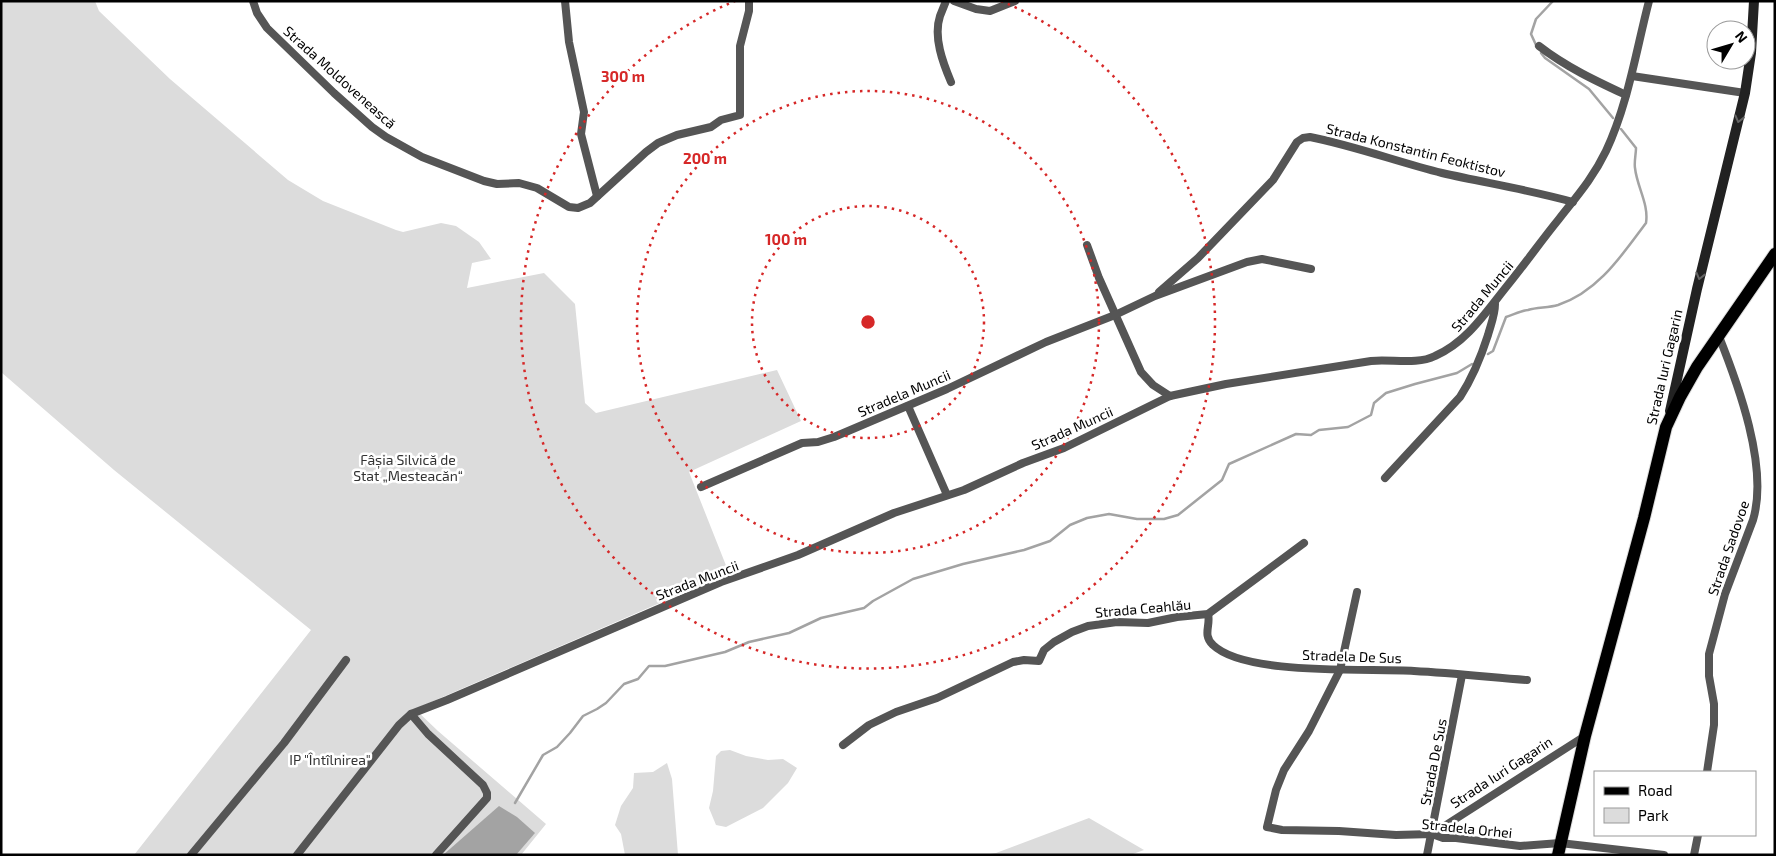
<svg xmlns="http://www.w3.org/2000/svg" width="1776" height="856" font-family="'Exo 2',sans-serif">
<rect width="100%" height="100%" fill="#fff"/>
<g fill="#dcdcdc">
<path d="M1,1H95L99,11L170,79L288,180L323,201L396,230L403,232L441,223L456,226L479,242L491,259L472,263L467,288L544,273L575,304L585,403L596,413L777,370L801,421L689,472L729,573L415,709L438,731L546,824L521,855H134L311,630L114,470L1,372Z"/>
<path d="M730,750L746,756L768,760L783,759L797,768L788,783L763,808L726,827L716,825L709,808L713,791L716,756L721,751Z"/>
<path d="M667,763L672,779L678,855H625L621,834L615,825L621,806L633,788L634,773L653,772Z"/>
<path d="M1089,818L1144,850L1130,855H983L996,853Z"/>
</g>
<path fill="#a3a3a3" d="M499,806L517,817L535,833L516,855H443Z"/>
<g fill="none" stroke-linecap="round" stroke-linejoin="round">
<g stroke="#a3a3a3" stroke-width="2.5">
<path d="M1536,45L1531,34L1536,19L1553,1"/>
<path d="M1541,53L1545,58L1589,89L1613,118"/>
<path d="M1488,354L1493,351L1506,317C1513,315 1520,311 1528,310C1537,307 1548,308 1558,305C1598,292 1622,255 1646,223C1649,204 1637,187 1635,168C1634,162 1636,154 1636,148L1621,129"/>
<path d="M515,803L543,755L557,747L570,733L583,716L597,709L606,703L624,684L638,679L649,666H665L725,652L749,642L789,633L821,618L864,608L873,601L913,579L963,564L1024,550L1050,541L1070,525L1087,518L1109,514L1137,519H1164L1178,515L1222,480L1229,464L1296,434L1311,435L1319,430L1348,427L1371,415L1374,403L1386,393L1415,384L1457,373L1472,364"/>
</g>
<defs>
<path id="primary" d="M1558,855L1585,736L1644,518L1666,427L1680,397L1697,367L1775,254"/>
</defs>
<use href="#primary" stroke="#dbdbdb" stroke-width="14"/>
<g stroke="#555" stroke-width="8">
<path d="M253,1L257,13L267,28L334,93L372,127L386,137L422,157L484,181L497,184L519,183L537,188L569,207L578,208L590,203L646,152L658,143L677,135L711,127L721,120L740,115V46L749,11V1"/>
<path d="M565,1L569,42L584,112L581,134L597,196"/>
<path d="M946,1C944,6 942,11 940,16C933,37 943,63 951,82"/>
<path d="M954,1L976,9L990,11L1015,1"/>
<path d="M1539,46C1566,67 1596,81 1626,95"/>
<path d="M1632,76L1745,93"/>
<path d="M1087,245L1099,278L1141,372L1153,385L1170,396"/>
<path d="M1159,292L1198,258L1273,180L1297,142L1303,138L1310,137C1355,146 1398,162 1442,173C1486,183 1530,190 1573,202"/>
<path d="M908,406L947,495"/>
<path d="M1385,478L1460,397C1473,377 1481,357 1488,335C1491,324 1495,315 1495,304"/>
<path d="M701,487L802,443L818,442L834,437L947,389L1046,342L1115,315L1155,296L1247,262L1262,259L1311,269"/>
<path d="M1357,592L1340,670L1309,731L1284,770L1276,790L1267,827L1282,830L1339,831L1396,835L1432,834L1443,838H1456L1520,846L1560,843L1664,855"/>
<path d="M1208,614C1211,625 1202,635 1213,645C1245,676 1368,668 1414,671C1452,673 1489,677 1527,680"/>
<path d="M411,714L428,734L483,785L487,793V798L436,855"/>
<path d="M843,745L869,725L896,712L937,698L1013,662L1024,660L1039,661L1044,650L1054,642L1072,632L1088,626L1117,622L1148,623L1177,617L1208,614L1304,543"/>
<path d="M1707,772L1714,725V704L1709,676V654L1725,594L1753,520C1769,467 1738,384 1718,334"/>
<path d="M1432,834L1585,736"/>
<path d="M191,855L284,743L346,660"/>
<path d="M297,855L399,725L411,714L447,700L721,582L798,555L894,513L964,490L1023,463L1064,448L1170,396L1226,384L1371,361C1392,359 1417,365 1435,356C1467,342 1486,312 1507,286C1525,264 1541,241 1559,219C1577,196 1593,178 1606,151C1628,104 1636,51 1649,1"/>
<path d="M1427,855L1462,675"/>
<path d="M1694,855L1698,835"/>
</g>
<path stroke="#222" stroke-width="10" d="M1670,411L1697,289L1745,93L1751,53L1754,1"/>
<use href="#primary" stroke="#000" stroke-width="12"/>
</g>
<defs><path id="oneway-chevron" d="M-2-3.5L2.5 0L-2 3.5" fill="none" stroke-width="1.6" stroke-linecap="round" stroke-linejoin="round" transform="scale(1.25)"/></defs>
<g stroke="#646464">
<use href="#oneway-chevron" transform="translate(1739 119) rotate(104)"/>
<use href="#oneway-chevron" transform="translate(1700 276) rotate(104)"/>
</g>
<g fill="none" stroke="#d62828" stroke-width="2.5" stroke-dasharray="2.5 5">
<circle cx="868" cy="322" r="116"/>
<circle cx="868" cy="322" r="231"/>
<path d="M1001 1A347 347 0 1 1 735 1"/>
</g>
<g text-anchor="middle" dominant-baseline="central" stroke-width="5" stroke-linejoin="round" paint-order="stroke">
<g font-size="14" fill="#000" stroke="#fff">
<text transform="translate(340 77) rotate(42)">Strada Moldovenească</text>
<text transform="translate(1416 150) rotate(14)">Strada Konstantin Feoktistov</text>
<text transform="translate(1482 296) rotate(-50)">Strada Muncii</text>
<text transform="translate(1664 367) rotate(-77)">Strada Iuri Gagarin</text>
<text transform="translate(904 393) rotate(-23)">Stradela Muncii</text>
<text transform="translate(1072 428) rotate(-24)">Strada Muncii</text>
<text transform="translate(1728 548) rotate(-71)">Strada Sadovoe</text>
<text transform="translate(697 580) rotate(-21)">Strada Muncii</text>
<text transform="translate(1143 608) rotate(-5)">Strada Ceahlău</text>
<text transform="translate(1352 656) rotate(2)">Stradela De Sus</text>
<text transform="translate(1433 762) rotate(-79)">Strada De Sus</text>
<text transform="translate(1501 772) rotate(-33)">Strada Iuri Gagarin</text>
<text transform="translate(1467 828) rotate(6)">Stradela Orhei</text>
</g>
<g font-size="14" fill="#333" stroke="#fff">
<text x="408" y="459">Fâșia Silvică de<tspan x="408" dy="16">Stat „Mesteacăn“</tspan></text>
<text x="330" y="759">IP "Întîlnirea"</text>
</g>
</g>
<circle cx="868" cy="322" r="8" fill="#d62828" stroke="#fff" stroke-width="2.5"/>
<g font-size="15" text-anchor="middle" font-weight="bold" fill="#d62828" stroke="#fff" stroke-width="5" stroke-linejoin="round" paint-order="stroke">
<text x="623" y="82">300 m</text>
<text x="705" y="164">200 m</text>
<text x="786" y="245">100 m</text>
</g>
<rect width="1776" height="856" fill="none" stroke="#000000" stroke-width="5"/>
<rect x="1594" y="771" width="162" height="65" fill="#ffffff" stroke="#999999"/>
<rect x="1604" y="787" width="25" height="8" fill="#000000" stroke="#999999"/>
<text x="1638" y="796" font-size="15" fill="#000000">Road</text>
<rect x="1604" y="808" width="25" height="15" fill="#dcdcdc" stroke="#999999"/>
<text x="1638" y="821" font-size="15" fill="#000000">Park</text>
<g transform="translate(1731 45) rotate(52)"><circle r="24" fill="#ffffff" stroke="#999999"/>
<path d="M0-4L9 19L0 12L-9 19Z" fill="#000000"/>
<text y="-8" font-size="14" font-weight="bold" text-anchor="middle" fill="#000000">N</text>
</g>
</svg>
